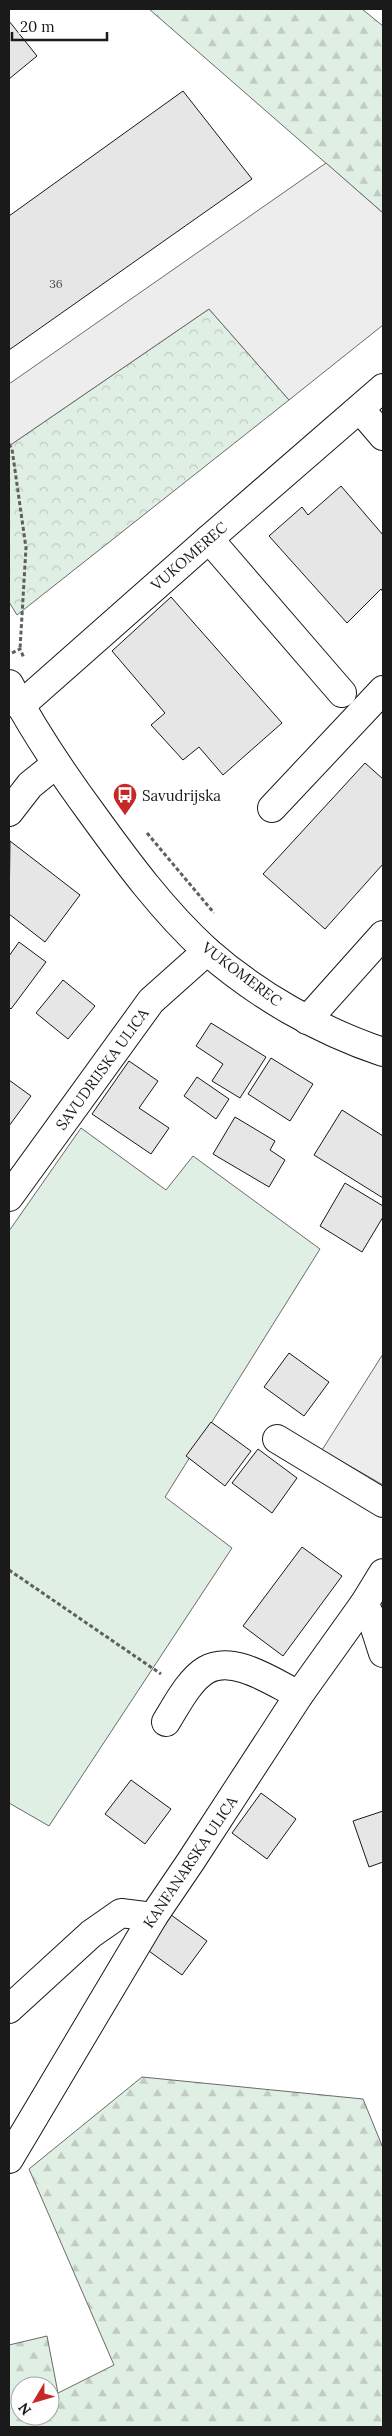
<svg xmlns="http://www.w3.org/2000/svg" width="392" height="2436" font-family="Lora,serif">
<defs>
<pattern id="forest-firs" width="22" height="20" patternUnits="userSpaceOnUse" patternTransform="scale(1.25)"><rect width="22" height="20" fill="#e0efe3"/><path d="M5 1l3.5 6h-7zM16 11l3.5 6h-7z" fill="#c0ccc2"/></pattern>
<pattern id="park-crowns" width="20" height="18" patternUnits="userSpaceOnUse" patternTransform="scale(1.25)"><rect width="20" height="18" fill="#e0efe3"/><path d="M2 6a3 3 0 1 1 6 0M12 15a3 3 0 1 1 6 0" fill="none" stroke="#c0ccc2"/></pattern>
</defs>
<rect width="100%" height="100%" fill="#fff"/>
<g fill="url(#forest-firs)" stroke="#6a6a6a" fill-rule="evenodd">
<path d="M149,9H362L383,26V213Z"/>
<path d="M142,2077L363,2099L383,2148V2427H9V2345L47,2336L58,2393L114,2365L29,2169ZM20,2386H50V2416H20Z"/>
</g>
<path fill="url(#park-crowns)" stroke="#6a6a6a" d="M209,309L289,400L17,615L9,602V446Z"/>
<path fill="#e0efe3" stroke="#6a6a6a" d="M81,1128L166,1190L193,1156L320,1249L165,1497L232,1548L49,1826L9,1803V1231Z"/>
<g fill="#ededed" stroke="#6a6a6a">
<path d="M326,163L383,213V325L289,400L209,309L9,446V384Z"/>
<path d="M383,1354V1485L322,1450Z"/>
</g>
<g fill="#e6e6e6" stroke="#1a1a1a">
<path d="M9,21L37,56L9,79Z"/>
<path d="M183,91L252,179L9,350V216Z"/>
<path d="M341,486L383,535V592L381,589L347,623L269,536L302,507L308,515Z"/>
<path d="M171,597L282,723L223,775L199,747L183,760L151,725L165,713L112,651Z"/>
<path d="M365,763L383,779V864L325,929L263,874Z"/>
<path d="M10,841L80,895L45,942L9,914Z"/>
<path d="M19,942L46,962L11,1009L9,1007V956Z"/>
<path d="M63,980L95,1006L68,1039L36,1013Z"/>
<path d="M211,1023L266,1057L240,1098L212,1081L223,1064L196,1046Z"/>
<path d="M271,1058L313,1084L290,1121L248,1094Z"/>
<path d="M129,1061L158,1081L139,1108L169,1128L151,1154L92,1114Z"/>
<path d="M197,1077L229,1099L216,1119L184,1096Z"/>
<path d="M9,1080L31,1096L9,1126Z"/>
<path d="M342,1110L383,1136V1198L314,1155Z"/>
<path d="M235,1117L275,1141L270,1150L285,1160L269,1187L213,1154Z"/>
<path d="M345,1183L383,1206V1217L362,1252L320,1226Z"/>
<path d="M289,1353L329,1382L304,1416L264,1387Z"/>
<path d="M211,1422L251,1451L225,1486L186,1456Z"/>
<path d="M258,1449L297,1478L272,1513L232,1483Z"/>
<path d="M302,1547L342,1576L283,1656L243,1626Z"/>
<path d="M131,1780L171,1809L145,1844L105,1814Z"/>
<path d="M261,1793L296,1819L267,1859L232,1833Z"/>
<path d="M383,1811V1862L369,1867L353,1821Z"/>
<path d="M167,1912L207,1941L182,1975L142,1946Z"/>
</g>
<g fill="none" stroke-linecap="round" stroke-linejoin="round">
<defs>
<g id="minor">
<path d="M360,409L383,436"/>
<path d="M209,539L342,693"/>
<path d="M9,684C33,730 62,773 93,815C127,862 163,911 207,951C257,995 320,1031 383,1052"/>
<path d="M20,706L209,539L383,388"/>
<path d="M272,808L383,690"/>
<path d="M9,812L30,785L56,764"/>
<path d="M307,1020L383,935"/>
<path d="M9,1197L151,1001L207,951"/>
<path d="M277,1439L383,1503"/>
<path d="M364,1604L372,1619L383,1653"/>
<path d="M166,1722C176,1706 189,1680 206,1670C234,1654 274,1683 299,1695"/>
<path d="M9,2009L91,1934L121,1913L153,1917"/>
<path d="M9,2159L153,1917L191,1861L299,1695L364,1604L383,1573"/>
</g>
</defs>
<use href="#minor" stroke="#1a1a1a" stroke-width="30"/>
<g stroke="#5f5f5f" stroke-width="3" stroke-dasharray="4 2.5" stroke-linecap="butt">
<path d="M9,444L12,449L26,548L20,649"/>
<path d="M12,653L20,649L24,658"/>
<path d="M147,833L214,913"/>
<path d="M9,1570L161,1674"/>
</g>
<use href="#minor" stroke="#fff" stroke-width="28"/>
</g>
<defs>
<symbol id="bus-pin" viewBox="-11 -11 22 30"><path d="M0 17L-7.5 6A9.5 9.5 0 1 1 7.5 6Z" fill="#c62828" stroke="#fff"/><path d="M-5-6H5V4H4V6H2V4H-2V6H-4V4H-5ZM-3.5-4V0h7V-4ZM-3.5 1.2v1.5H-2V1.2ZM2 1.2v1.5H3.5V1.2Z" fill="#fff"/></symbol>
</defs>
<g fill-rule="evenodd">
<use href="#bus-pin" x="111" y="781" width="28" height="38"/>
</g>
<g text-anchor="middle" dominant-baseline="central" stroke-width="4" stroke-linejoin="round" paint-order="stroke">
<g font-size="12" fill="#4d4d4d">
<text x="56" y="283">36</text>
</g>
<g font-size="15" fill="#1a1a1a" stroke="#fff">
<text transform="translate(189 556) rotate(-41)">VUKOMEREC</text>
<text transform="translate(242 974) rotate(37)">VUKOMEREC</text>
<text transform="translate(102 1069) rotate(-54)">SAVUDRIJSKA ULICA</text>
<text transform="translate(190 1862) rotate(-56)">KANFANARSKA ULICA</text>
</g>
<g font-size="15" fill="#1a1a1a" stroke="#fff" text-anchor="start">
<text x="142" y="795">Savudrijska</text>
</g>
</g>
<rect width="392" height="2436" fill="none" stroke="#1a1a1a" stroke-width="20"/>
<g transform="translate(35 2401) rotate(232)"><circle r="24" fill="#ffffff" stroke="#a3a3a3"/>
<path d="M0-4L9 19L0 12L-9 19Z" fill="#c62828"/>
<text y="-8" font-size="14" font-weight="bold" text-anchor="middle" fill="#1a1a1a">N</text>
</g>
<path d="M12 32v8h95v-8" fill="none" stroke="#1a1a1a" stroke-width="2.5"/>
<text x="20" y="32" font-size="15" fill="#1a1a1a" stroke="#ffffff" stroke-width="4" paint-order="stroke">20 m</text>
</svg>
